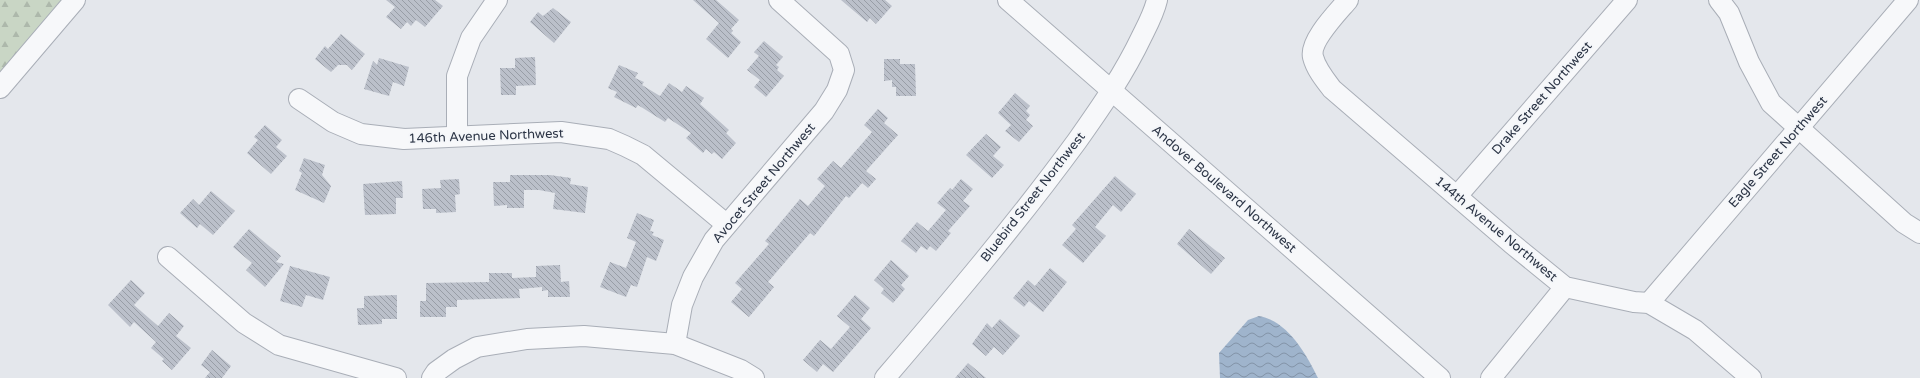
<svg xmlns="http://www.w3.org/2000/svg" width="1920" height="378" font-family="'Varela Round',sans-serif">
<defs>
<pattern id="forest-firs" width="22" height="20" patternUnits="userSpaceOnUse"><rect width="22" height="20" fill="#c9d6c5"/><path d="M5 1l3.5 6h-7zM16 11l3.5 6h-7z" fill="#adb8ab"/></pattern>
<pattern id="water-waves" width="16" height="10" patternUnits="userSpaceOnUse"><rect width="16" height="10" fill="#9fb4cc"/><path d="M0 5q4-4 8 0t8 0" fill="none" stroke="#8293a7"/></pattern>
<pattern id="building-back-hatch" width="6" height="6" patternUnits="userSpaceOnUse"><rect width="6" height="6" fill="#bbc0ca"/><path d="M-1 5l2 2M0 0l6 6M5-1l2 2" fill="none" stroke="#989da6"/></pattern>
</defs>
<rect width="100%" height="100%" fill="#e4e7ec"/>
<path fill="url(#forest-firs)" d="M0,0H63L0,72Z"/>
<path fill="url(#water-waves)" d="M1259,316C1288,321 1306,354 1318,378H1220L1219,353L1248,320Z"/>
<g fill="url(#building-back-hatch)">
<path d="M386,0H435L443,6L425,27L416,20L411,26L407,22L401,29L386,17L395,7Z"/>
<path d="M693,0H716L739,20L731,29L733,31L731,33L741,42L728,58L706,39L719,23Z"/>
<path d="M841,0H885L892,6L876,24L870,18L867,22Z"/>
<path d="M553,8L571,22L554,43L530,22L538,12L543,16Z"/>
<path d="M341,34L365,54L352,70L347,65H338L331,72L315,59L325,46L328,49Z"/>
<path d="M764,41L783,57L776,65L779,67L777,70L784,76L766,97L754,87L760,80L747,70L759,56L754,52Z"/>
<path d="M535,57L536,85L516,86V95H501L500,68H515V58Z"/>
<path d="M379,58L409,67L404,86L393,82L389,96L364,89L373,61L377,65Z"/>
<path d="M884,59H900V64H915L916,96H896V87H892V80L884,81Z"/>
<path d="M619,65L638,73L635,78L644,82L642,85L660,96L669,83L682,92L686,86L704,98L700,104L729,130L726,133L736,143L722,159L714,152L712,154L706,149L703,153L686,138L691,133L668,118L665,122L638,105L636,108L614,97L617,92L608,88Z"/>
<path d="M1015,93L1030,106L1026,111L1030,115L1026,120L1033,126L1019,142L1005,131L1011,125L998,113Z"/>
<path d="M878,109L888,118L884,123L898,135L866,171L876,179L868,188L862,183L849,198L846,196L814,236L810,233L768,282L774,287L749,317L731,302L742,289L735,283L769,244L765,241L800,199L808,206L825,186L817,179L833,161L841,168L872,132L864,125Z"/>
<path d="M265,125L282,140L276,147L287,156L271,174L247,153L258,140L254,137Z"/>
<path d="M986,134L1001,147L993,156L1004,165L992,178L966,155Z"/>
<path d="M304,158L325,165L322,175L331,186L324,203L295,190L302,173L299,171Z"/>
<path d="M510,175H550L571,178L570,184L588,187L585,213L553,209L555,193L539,190H524V208H507V205L494,206L493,182H510Z"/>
<path d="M1115,176L1136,194L1121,212L1113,205L1095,227L1106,236L1083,263L1062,245L1076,229L1072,225Z"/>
<path d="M459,179L460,194L455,195L456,212L436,213V209H423L422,189L441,188L440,180Z"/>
<path d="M961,179L973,189L963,201L970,206L948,231L951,233L936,251L930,246L927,250L921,246L916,253L901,241L917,222L928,231L946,210L937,203L950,188L952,190Z"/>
<path d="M402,181L403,198H396V214L365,215L363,184Z"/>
<path d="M211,191L235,211L213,235L200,224L197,228L180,213L193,199L199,205Z"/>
<path d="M637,213L654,220L650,231L654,232L652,235L664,240L656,261L647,257L637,287L631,285L626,297L600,287L610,262L626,268L636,242L627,238Z"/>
<path d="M249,229L281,256L276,262L284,264L265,287L246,270L252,263L233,247Z"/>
<path d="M1189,229L1225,258L1211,274L1177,244Z"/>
<path d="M891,260L909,276L901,285L905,289L893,303L881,293L884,289L874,280Z"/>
<path d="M560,265L561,282L569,281L570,297H548V290L542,291V287L519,289L520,298L457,300V307H446V317H420V301H426V283L489,282V273H512V278L536,277V266Z"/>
<path d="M290,266L330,277L323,300L306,295L302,307L280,301Z"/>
<path d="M1050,268L1067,282L1043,312L1029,301L1024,307L1013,298L1028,280L1035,286Z"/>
<path d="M131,280L145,293L134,305L158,326L169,313L184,326L176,336L191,348L172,370L162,361L164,359L151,348L156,342L134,322L130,327L108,305Z"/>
<path d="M397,295V319H382V324L358,325L357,308H364V296Z"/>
<path d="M855,295L870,308L861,319L871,328L833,372L823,364L817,372L803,360L820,340L831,349L850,327L837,316Z"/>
<path d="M1000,319L1020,336L1003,355L994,347L986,356L972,344L987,323L992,328Z"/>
<path d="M212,350L231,366L222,378H205L210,372L201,365Z"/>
<path d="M968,363L986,378H955Z"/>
</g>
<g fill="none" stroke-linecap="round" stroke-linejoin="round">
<defs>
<g id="minor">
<path d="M1008,0L1440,378"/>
<path d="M1348,0C1338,12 1309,41 1313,57C1316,69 1325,80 1332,89L1511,243L1565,287L1634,302L1649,303L1695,330L1751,378"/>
<path d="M1719,0L1729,13L1749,62L1771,103L1904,223L1920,233"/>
<path d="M0,88L75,0"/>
<path d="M299,99L333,122L361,134L404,139L561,132L609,139L625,146L643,155L726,224"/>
<path d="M457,135V76L471,38L497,0"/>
<path d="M1457,196L1627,0"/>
<path d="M168,257L244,323L279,345L396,378"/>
<path d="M1649,303L1908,0"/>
<path d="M675,344L682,305L693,277L714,240L824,111L837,90L844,70L839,54L779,0"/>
<path d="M432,378L436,372L454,359L477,347L527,339L584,336L675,344L741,370L754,378"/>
<path d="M885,378C951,301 1017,223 1077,141C1101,107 1124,74 1142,36C1148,24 1154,13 1157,0"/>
<path d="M1491,378L1565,287"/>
</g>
</defs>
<use href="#minor" stroke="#a9aeb7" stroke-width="22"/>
<use href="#minor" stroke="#f7f8fa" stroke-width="20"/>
</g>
<g text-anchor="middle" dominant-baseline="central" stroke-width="3.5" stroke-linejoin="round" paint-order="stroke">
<g font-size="13" fill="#2b3445" stroke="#f4f6f9">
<text transform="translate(1542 98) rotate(-49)">Drake Street Northwest</text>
<text transform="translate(486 136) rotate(-2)">146th Avenue Northwest</text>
<text transform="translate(1778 152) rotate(-49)">Eagle Street Northwest</text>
<text transform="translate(764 183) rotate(-50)">Avocet Street Northwest</text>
<text transform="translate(1224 189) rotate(41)">Andover Boulevard Northwest</text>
<text transform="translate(1033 197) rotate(-52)">Bluebird Street Northwest</text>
<text transform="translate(1496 229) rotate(40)">144th Avenue Northwest</text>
</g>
</g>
</svg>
